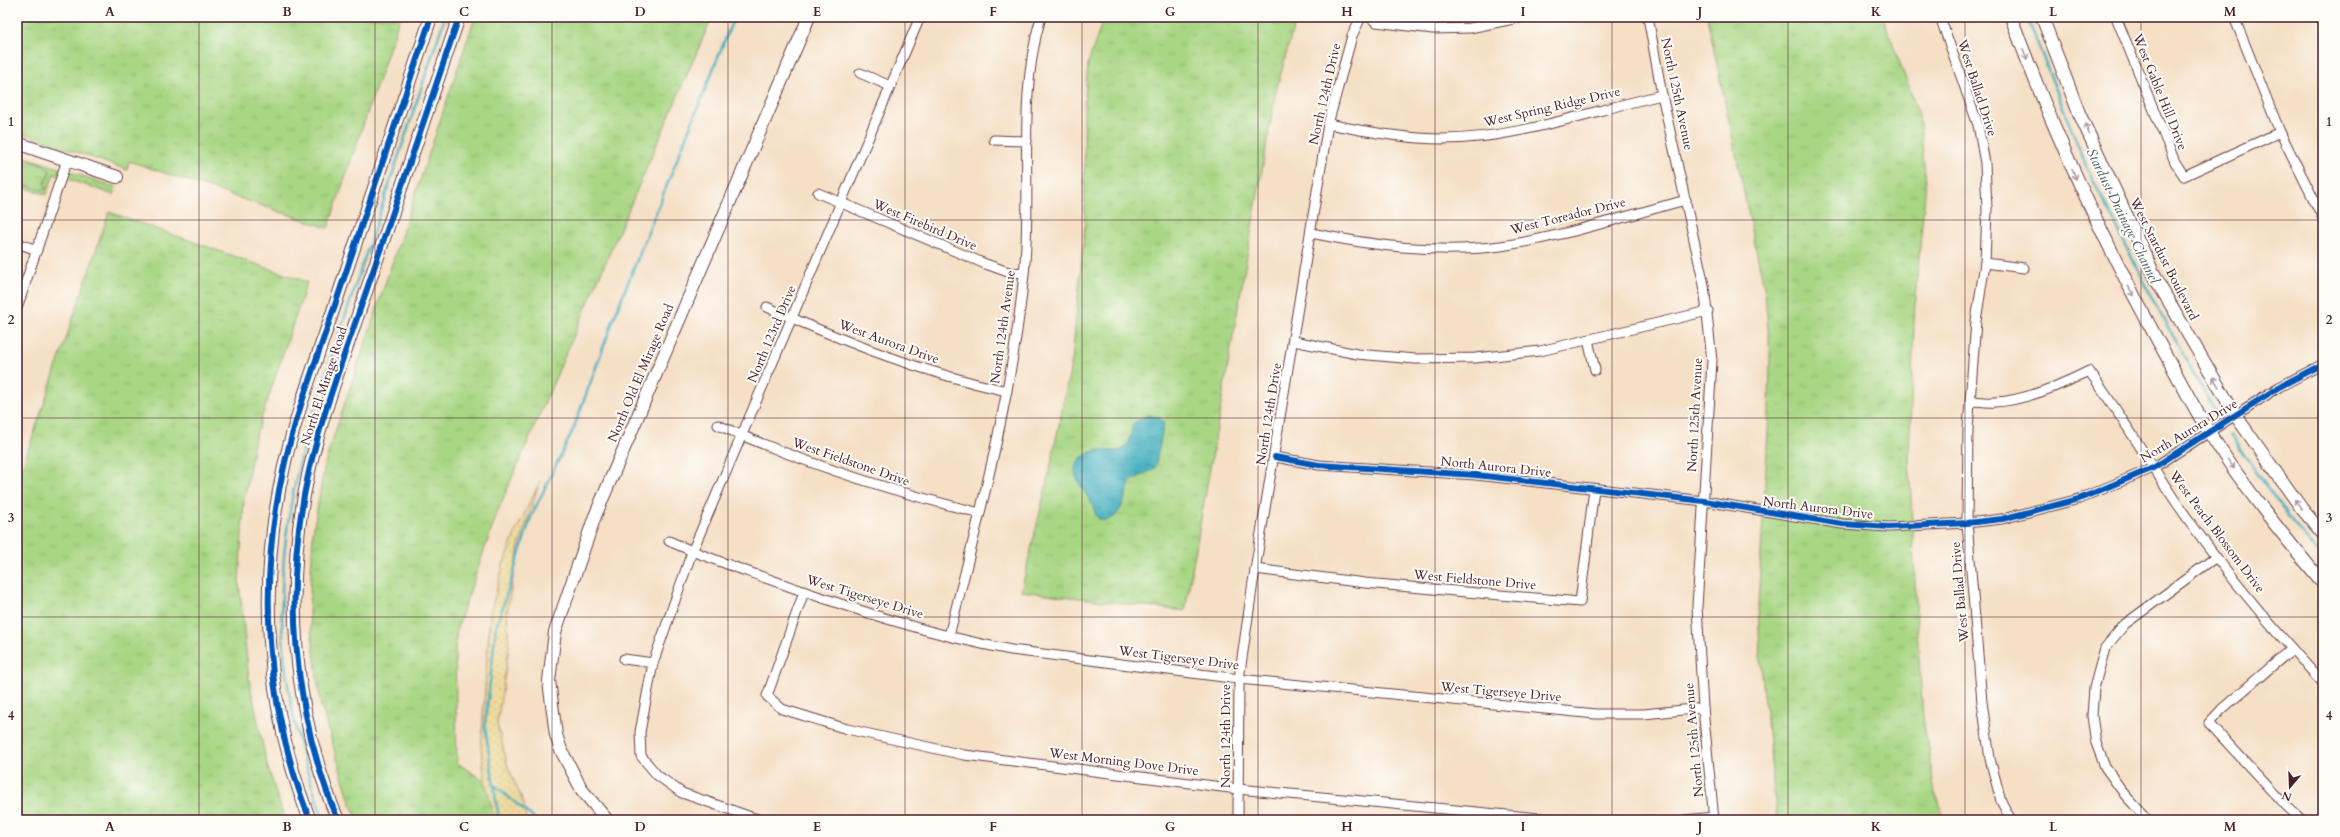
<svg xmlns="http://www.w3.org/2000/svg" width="2340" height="837" font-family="Cardo,serif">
<defs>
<pattern id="grass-tufts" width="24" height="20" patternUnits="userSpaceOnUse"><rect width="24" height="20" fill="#a8d683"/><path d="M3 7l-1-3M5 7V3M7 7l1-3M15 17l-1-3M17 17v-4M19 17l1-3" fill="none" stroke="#92b771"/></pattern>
<pattern id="sand-dots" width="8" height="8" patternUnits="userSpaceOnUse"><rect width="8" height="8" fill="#eeda9e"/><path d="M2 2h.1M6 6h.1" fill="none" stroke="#cebb88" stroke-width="1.8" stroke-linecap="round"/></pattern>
<pattern id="garden-dots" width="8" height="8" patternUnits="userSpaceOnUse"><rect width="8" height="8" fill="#a8d683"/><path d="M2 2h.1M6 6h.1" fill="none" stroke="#92b771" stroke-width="1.8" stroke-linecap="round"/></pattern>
<pattern id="water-ripples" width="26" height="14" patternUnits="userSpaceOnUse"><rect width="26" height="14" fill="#40aebe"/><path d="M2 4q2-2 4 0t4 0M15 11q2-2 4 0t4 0" fill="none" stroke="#388d9b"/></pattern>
</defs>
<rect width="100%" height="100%" fill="#fdfcf7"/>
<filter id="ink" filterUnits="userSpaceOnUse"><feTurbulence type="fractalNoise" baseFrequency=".025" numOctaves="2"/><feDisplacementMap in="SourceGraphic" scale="8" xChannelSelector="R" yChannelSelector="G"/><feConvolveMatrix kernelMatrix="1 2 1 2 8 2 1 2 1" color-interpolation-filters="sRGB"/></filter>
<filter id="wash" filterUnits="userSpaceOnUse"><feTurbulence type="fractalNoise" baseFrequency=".012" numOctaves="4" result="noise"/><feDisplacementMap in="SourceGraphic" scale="16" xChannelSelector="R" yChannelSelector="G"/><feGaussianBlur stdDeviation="0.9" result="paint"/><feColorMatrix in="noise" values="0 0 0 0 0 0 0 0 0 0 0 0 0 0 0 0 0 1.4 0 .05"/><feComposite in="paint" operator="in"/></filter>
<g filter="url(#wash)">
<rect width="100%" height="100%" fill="#f5dfc5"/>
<g fill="url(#grass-tufts)" stroke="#797a57">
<path d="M17,17H400L328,228L129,161L127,170L17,131Z"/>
<path d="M475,17H712L499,508L457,628L455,648L457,763L485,781L495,820H358L350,802L321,706L309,615L313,532L325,462Z"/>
<path d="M1104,17H1296L1275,96L1185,611L1021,591L1049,474L1072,360L1085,225L1084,107L1088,63Z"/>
<path d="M1707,17H1883L1919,115L1926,182L1915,299L1909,456L1918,646L1923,717L1935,793L1944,820H1777L1760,655L1758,604L1769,413L1770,353L1765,292Z"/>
<path d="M17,158L47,166L50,172L45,182L46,189L41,190L17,183Z"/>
<path d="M109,212L307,282L255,438L244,501L239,582L249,679L267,765L285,820H17V483Z"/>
</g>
<path fill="url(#sand-dots)" stroke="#9c7c64" d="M540,481L519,546L507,611L509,648L497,724L508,767L524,804L526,820H495L485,781L481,747L490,615L503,565L517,529Z"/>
<path fill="url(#garden-dots)" stroke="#797a57" d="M17,154L116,187L114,195L54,174L46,195L17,185V183L41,190L46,189L45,182L50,172C44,160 29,162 17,158Z"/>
<path fill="url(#water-ripples)" stroke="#456674" d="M1148,415L1159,417L1164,424L1155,468L1131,481C1124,495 1121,527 1099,519C1094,514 1094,508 1091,502C1080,484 1060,464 1094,451C1102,448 1113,453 1121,450C1132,445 1129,431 1134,423Z"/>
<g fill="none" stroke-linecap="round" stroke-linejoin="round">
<g stroke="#40aebe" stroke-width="2.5">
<path d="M2027,17L2087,168L2155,304L2217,415"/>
<path d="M2230,435L2287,515L2323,559"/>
<path d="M494,785L536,820"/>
<path d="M324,820C269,674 269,552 316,404L445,17"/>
<path d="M499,820L485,726L496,628L531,517L573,430L617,310L734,17"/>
</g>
</g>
</g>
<g filter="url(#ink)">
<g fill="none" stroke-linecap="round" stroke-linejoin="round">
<defs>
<g id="street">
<path d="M1370,17L1376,22L1433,29L1470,28L1523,17"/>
<path d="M1648,17L1662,95L1704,285L1712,361L1697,607L1703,708L1714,820"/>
<path d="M1940,17L1978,125L1985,163L1987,209L1985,263L1976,321L1968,429L1967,523L1982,702L1990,759L2001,801L2011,820"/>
<path d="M2116,17L2175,162L2184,176L2280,132"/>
<path d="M2234,17L2280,132L2323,218"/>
<path d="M860,73L890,86"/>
<path d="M1328,124C1366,131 1404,139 1443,139C1517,139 1590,111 1662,95"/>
<path d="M994,140L1027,141"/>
<path d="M818,193L983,263L1011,273L1024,272"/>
<path d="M1311,233C1374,246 1437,254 1501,246C1563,237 1625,216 1686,200"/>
<path d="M17,243L37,250"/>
<path d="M1985,263L2024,268"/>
<path d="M767,307C845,342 923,373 1007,391"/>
<path d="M17,308L67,160"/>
<path d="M1588,340L1595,370"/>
<path d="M1294,341L1357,354L1415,359L1475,358L1540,351L1708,311"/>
<path d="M1971,401C1979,401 1987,403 1995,402C2024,401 2063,384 2089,371C2120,413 2147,459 2176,502C2220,566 2270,626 2323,683"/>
<path d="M718,425C803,463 890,491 980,513"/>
<path d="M1275,457L1319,465L1476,475L1704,501L1842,524L1889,527L1967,523L2002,519L2079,499L2153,468L2279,387L2323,364"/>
<path d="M669,541C704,557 741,569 777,582C853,609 931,635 1011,650L1239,679L1596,714H1644L1703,708"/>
<path d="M1255,569L1365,583L1580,602L1594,489"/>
<path d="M804,592L767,696L782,709L847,729L964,755L1238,789L1559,820"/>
<path d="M949,636C979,517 1012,397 1024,274C1033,189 1016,101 1041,17"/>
<path d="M2292,649L2222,709L2209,723L2282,802L2302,820"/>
<path d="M624,659L653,663"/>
<path d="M760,820L682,793L657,775L641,756L640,732L653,663L692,552L920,17"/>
<path d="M1238,820L1239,679L1253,582L1328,124L1352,36L1361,17"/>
<path d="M1685,820L1714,817"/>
<path d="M2148,820L2125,795L2105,767L2096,743L2092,716L2094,688L2105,648L2125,624L2216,557"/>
</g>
<g id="secondary">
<path d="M2011,17C2052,129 2101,236 2158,341C2175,371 2191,403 2209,432C2242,485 2283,535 2323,583"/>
<path d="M2042,17L2079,113L2158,283L2236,416L2302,509L2323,534"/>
<path d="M17,143L117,177"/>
<path d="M310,820C265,707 257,581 285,462C299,403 322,345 341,287C371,197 401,107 431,17"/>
<path d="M338,820C292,711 283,586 309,471C324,407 348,345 369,283C399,194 429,106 459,17"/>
<path d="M607,820L582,790L561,750L556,735L549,681L555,632L595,516L809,17"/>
</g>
</defs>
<use href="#street" stroke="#643c42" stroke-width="11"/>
<use href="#secondary" stroke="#643c42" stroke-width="14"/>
<use href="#street" stroke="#fff" stroke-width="9"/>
<use href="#secondary" stroke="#fff" stroke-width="12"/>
<defs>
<g id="cycleway">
<path d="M1275,457L1319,465L1476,475L1704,501L1842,524L1889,527L1967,523L2002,519L2079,499L2153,468L2279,387L2323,364"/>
<path d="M310,820C265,707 257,581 285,462C299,403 322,345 341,287C371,197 401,107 431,17"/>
<path d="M338,820C292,711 283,586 309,471C324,407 348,345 369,283C399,194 429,106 459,17"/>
</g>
</defs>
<use href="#cycleway" stroke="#fdfcf7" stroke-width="8"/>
<use href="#cycleway" stroke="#0057b8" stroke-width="6"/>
</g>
<defs><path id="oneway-shaft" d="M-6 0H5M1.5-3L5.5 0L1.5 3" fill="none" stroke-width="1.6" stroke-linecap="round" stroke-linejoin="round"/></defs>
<g stroke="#ae9aa0">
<use href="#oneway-shaft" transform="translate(2025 54) rotate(69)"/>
<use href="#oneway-shaft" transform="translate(2087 129) rotate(-114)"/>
<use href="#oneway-shaft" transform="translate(2074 174) rotate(67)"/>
<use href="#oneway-shaft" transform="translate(2131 291) rotate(61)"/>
<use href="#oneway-shaft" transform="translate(2216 382) rotate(-121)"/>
<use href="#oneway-shaft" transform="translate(2231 464) rotate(54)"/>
<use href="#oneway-shaft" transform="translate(2298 504) rotate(-126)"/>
</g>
</g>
<path fill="none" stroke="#4a1f2b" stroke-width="1" stroke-opacity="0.55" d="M199,17V820M375,17V820M552,17V820M728,17V820M905,17V820M1082,17V820M1258,17V820M1435,17V820M1612,17V820M1788,17V820M1965,17V820M2141,17V820M17,220H2323M17,418H2323M17,617H2323"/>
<g text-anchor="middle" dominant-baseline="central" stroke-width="4" stroke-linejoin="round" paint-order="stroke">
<g font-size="13" fill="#4a1f2b" stroke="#fdfcf7">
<text transform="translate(1977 88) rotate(72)">West Ballad Drive</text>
<text transform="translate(2160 92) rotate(68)">West Gable Hill Drive</text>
<text transform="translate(1325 94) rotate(-77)">North 124th Drive</text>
<text transform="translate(1677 94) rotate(78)">North 125th Avenue</text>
<text transform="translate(1552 107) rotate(-13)">West Spring Ridge Drive</text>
<text transform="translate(1568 216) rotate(-14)">West Toreador Drive</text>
<text transform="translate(925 225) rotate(23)">West Firebird Drive</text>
<text transform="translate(2164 259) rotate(63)">West Stardust Boulevard</text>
<text transform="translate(1003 327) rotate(-82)">North 124th Avenue</text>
<text transform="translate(772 334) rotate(-67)">North 123rd Drive</text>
<text transform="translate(889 342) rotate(20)">West Aurora Drive</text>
<text transform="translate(641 373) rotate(-67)">North Old El Mirage Road</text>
<text transform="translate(324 386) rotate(-72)">North El Mirage Road</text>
<text transform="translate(1269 414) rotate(-81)">North 124th Drive</text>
<text transform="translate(1695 415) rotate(-87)">North 125th Avenue</text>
<text transform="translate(2189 431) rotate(-31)">North Aurora Drive</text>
<text transform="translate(851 462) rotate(19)">West Fieldstone Drive</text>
<text transform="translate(1496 467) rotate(6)">North Aurora Drive</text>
<text transform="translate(1818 508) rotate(7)">North Aurora Drive</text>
<text transform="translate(2217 532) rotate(53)">West Peach Blossom Drive</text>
<text transform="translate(1475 580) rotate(5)">West Fieldstone Drive</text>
<text transform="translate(1960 592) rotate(-95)">West Ballad Drive</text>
<text transform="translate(865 597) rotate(17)">West Tigerseye Drive</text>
<text transform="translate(1179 658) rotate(7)">West Tigerseye Drive</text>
<text transform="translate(1501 692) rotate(5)">West Tigerseye Drive</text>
<text transform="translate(1226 736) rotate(-90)">North 124th Drive</text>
<text transform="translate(1694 740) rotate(-95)">North 125th Avenue</text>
<text transform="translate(1124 762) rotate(7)">West Morning Dove Drive</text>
</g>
<g font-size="14" font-style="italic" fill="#465f6d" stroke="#fdfcf7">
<text transform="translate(2123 216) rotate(64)">Stardust Drainage Channel</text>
</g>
</g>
<rect width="2340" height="837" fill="none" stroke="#fdfcf7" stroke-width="44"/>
<g transform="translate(2290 787) rotate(199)" stroke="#fdfcf7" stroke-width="3" paint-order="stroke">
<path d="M0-3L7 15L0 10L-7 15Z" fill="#4a1f2b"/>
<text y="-6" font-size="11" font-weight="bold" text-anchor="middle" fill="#4a1f2b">N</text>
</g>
<rect x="22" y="22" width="2296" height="793" fill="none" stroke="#4a1f2b" stroke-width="1.5"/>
<g font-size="13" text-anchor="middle" font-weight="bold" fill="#4a1f2b">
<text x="110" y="16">A</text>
<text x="287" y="16">B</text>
<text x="464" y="16">C</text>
<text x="640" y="16">D</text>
<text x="817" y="16">E</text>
<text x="993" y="16">F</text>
<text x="1170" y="16">G</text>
<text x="1347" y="16">H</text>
<text x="1523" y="16">I</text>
<text x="1700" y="16">J</text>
<text x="1876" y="16">K</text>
<text x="2053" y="16">L</text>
<text x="2230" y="16">M</text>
<text x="11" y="126">1</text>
<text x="2329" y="126">1</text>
<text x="11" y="324">2</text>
<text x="2329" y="324">2</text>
<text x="11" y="522">3</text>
<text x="2329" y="522">3</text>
<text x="11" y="720">4</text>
<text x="2329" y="720">4</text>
<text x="110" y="831">A</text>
<text x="287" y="831">B</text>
<text x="464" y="831">C</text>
<text x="640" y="831">D</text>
<text x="817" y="831">E</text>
<text x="993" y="831">F</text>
<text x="1170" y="831">G</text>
<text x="1347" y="831">H</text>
<text x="1523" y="831">I</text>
<text x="1700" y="831">J</text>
<text x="1876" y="831">K</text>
<text x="2053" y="831">L</text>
<text x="2230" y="831">M</text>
</g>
</svg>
